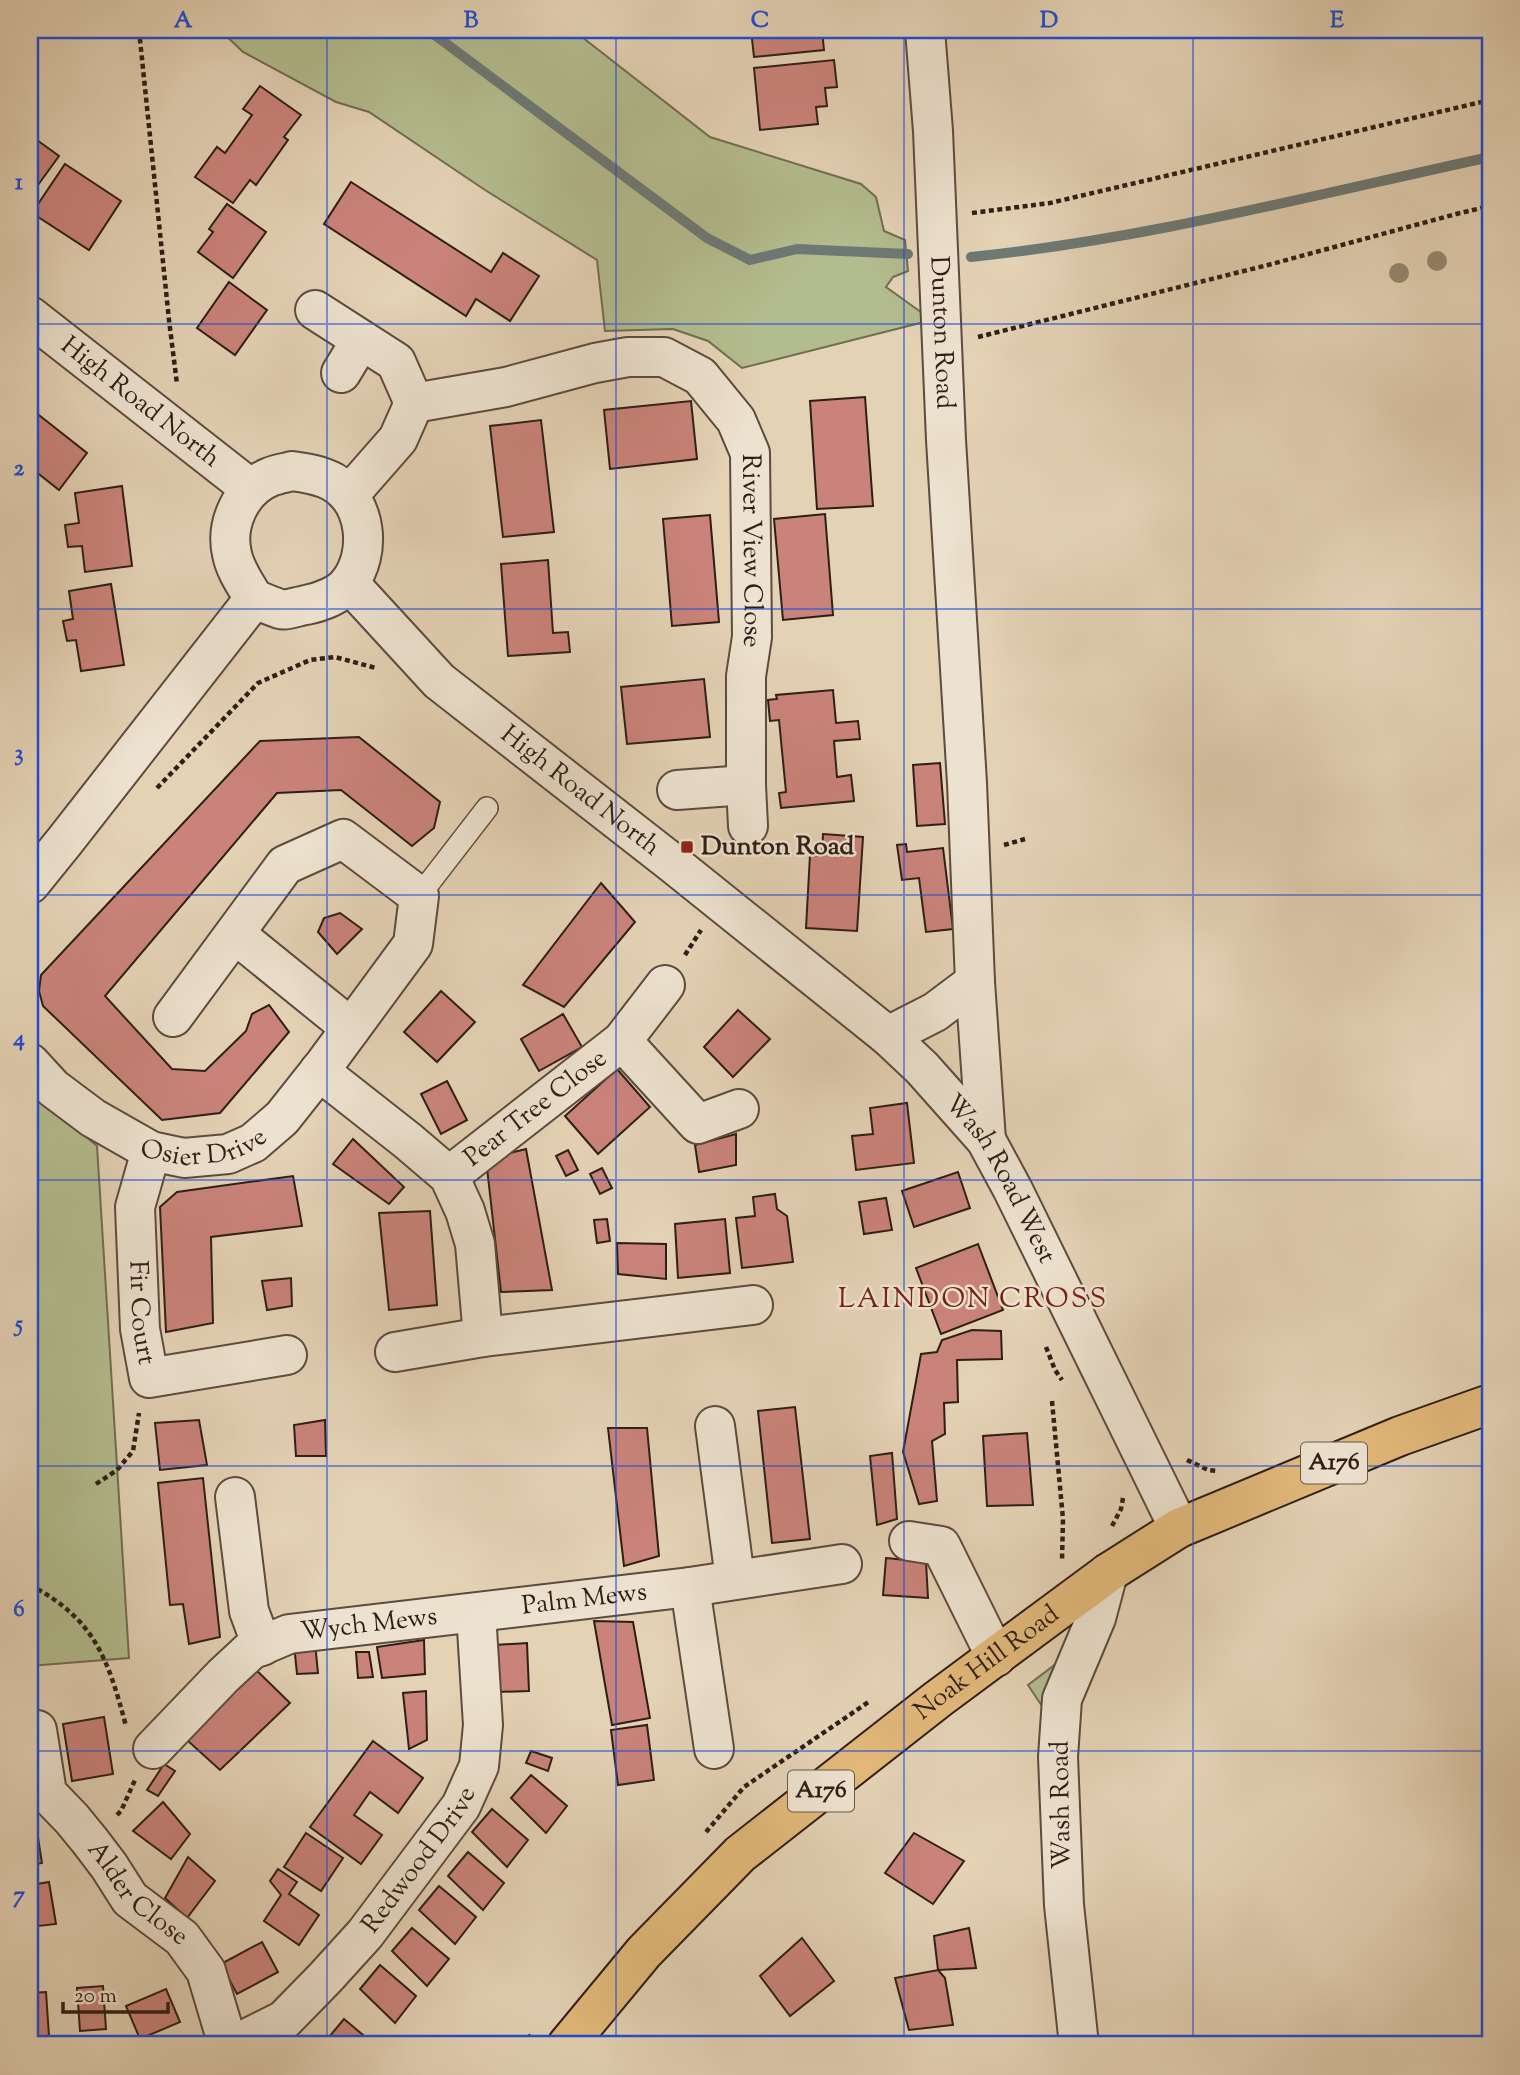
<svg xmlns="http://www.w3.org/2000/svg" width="1520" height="2075" font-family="'Sorts Mill Goudy',serif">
<rect width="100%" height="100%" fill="#e4d2b5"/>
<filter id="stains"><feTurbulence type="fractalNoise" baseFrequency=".00286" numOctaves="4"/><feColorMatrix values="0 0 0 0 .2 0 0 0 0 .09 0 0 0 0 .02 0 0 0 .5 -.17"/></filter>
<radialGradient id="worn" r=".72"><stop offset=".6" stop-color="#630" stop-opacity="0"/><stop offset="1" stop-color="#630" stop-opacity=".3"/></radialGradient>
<g fill="#b3bc8e" stroke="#706d52" stroke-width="2">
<path d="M220,30H573L710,137L861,184L876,197L884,231L905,240L908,271L893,277L886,287L932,320L742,368L708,341L673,329L605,331L597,260L485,190L369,112L336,102L243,52Z"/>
<path d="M30,1088L97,1146L129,1658L30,1666Z"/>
<path d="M1069,1654L1048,1715L1028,1685Z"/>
</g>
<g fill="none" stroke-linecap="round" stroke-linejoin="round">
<g stroke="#6d7975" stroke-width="10">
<path d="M428,30L707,238L750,260L797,249L908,254"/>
<path d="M971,257C1147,239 1318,194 1490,157"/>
</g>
</g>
<g fill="#ca837a" stroke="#2e1e16" stroke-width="2">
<path d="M751,30H822L824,50L754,57Z"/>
<path d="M834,60L837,87L825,88L827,106L816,107L818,124L760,130L754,68Z"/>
<path d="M260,86L301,115L284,137L288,140L256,185L250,180L233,203L195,177L217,147L225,153L252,115L243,109Z"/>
<path d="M30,135L59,156L30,196Z"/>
<path d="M65,164L121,201L89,250L32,213Z"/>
<path d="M351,182L491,272L503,253L539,276L510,321L476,299L466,316L324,224Z"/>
<path d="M227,204L266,232L233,278L198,252L213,232L209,229Z"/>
<path d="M229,282L267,310L235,355L197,328Z"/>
<path d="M865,397L873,506L817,509L810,401Z"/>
<path d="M691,401L697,459L610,469L604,410Z"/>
<path d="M30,408L87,453L59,490L30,467Z"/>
<path d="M541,420L554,532L503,537L490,426Z"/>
<path d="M122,486L132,566L85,572L82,546L68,547L65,525L79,523L75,493Z"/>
<path d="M825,514L833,615L783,620L774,519Z"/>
<path d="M710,515L719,622L672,626L663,519Z"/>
<path d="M548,560L553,633L568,632L570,652L508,656L501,564Z"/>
<path d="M111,584L124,665L81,671L76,640L67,641L63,621L73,619L69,591Z"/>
<path d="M704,679L710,737L627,744L621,687Z"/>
<path d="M833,690L836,723L858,721L860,739L834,741L837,777L851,775L854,801L781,808L779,793L786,792L779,720L770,721L768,700L777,699L776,695Z"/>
<path d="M359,737L440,802L434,828L412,846L341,790L277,793L105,996L172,1069L205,1071L246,1031L252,1014L269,1005L289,1032L220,1113L162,1120L43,1006L39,991L41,975L260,741Z"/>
<path d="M940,763L945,824L917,826L913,765Z"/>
<path d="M30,773L38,782L30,790Z"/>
<path d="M823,834L863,837L857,931L806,928L810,855L822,856Z"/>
<path d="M906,844L907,852L943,848L953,929L926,932L919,878L902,880L897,845Z"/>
<path d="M601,883L635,922L564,1007L523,985Z"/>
<path d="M340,913L362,929L337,954L318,932L324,918Z"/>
<path d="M441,991L475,1022L437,1062L404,1032Z"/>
<path d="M738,1010L770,1039L733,1077L704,1047Z"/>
<path d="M563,1014L582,1047L539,1071L521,1039Z"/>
<path d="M617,1069L650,1107L598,1154L565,1116Z"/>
<path d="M447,1081L467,1120L441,1134L421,1094Z"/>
<path d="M907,1103L914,1163L856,1170L852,1136L873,1134L870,1108Z"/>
<path d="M736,1134V1165L699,1172L695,1145Z"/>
<path d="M353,1139L404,1187L389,1204L333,1164Z"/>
<path d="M526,1149L552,1290L501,1292L486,1159Z"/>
<path d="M568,1150L578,1170L566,1176L556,1156Z"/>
<path d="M602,1168L612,1188L600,1194L590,1174Z"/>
<path d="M958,1172L970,1208L914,1227L902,1191Z"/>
<path d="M293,1176L302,1226L211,1237L213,1323L166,1332L160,1207L177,1192Z"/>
<path d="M775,1194L777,1209L787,1216L793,1262L742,1268L736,1218L755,1216L753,1197Z"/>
<path d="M886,1198L892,1230L864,1234L859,1202Z"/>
<path d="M430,1211L437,1305L389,1310L379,1213Z"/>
<path d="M607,1219L610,1241L597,1243L594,1220Z"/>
<path d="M725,1219L730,1273L678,1278L675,1224Z"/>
<path d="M617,1243L666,1244V1279L618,1274Z"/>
<path d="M978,1244L1003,1310L941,1334L916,1268Z"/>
<path d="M291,1278L292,1306L267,1310L262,1281Z"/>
<path d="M972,1330L1001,1331L1002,1359L957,1360L958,1402L944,1403L945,1434L932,1441L937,1501L919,1504L903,1452L921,1354L937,1352L942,1340Z"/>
<path d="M795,1407L810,1539L772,1543L758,1411Z"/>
<path d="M199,1420L207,1465L160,1470L155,1423Z"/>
<path d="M325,1420L326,1456H296L294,1425Z"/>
<path d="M608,1428H647L659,1556L624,1566Z"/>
<path d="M1027,1433L1033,1505L987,1506L983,1436Z"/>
<path d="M892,1453L897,1519L877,1525L870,1456Z"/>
<path d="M203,1478L220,1637L189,1644L183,1604L170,1605L158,1483Z"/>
<path d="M886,1558L926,1562L928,1598L883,1595Z"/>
<path d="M594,1621L633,1622L650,1718L612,1725Z"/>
<path d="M424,1640L425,1674L382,1678L377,1647Z"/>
<path d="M315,1643L318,1673L297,1674L294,1644Z"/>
<path d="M527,1643L529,1691L497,1692L495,1645Z"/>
<path d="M356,1652H369L373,1677L358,1678Z"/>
<path d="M253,1667L290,1703L220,1770L188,1741Z"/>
<path d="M426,1691L427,1740L409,1749L403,1693Z"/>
<path d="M104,1717L113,1774L72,1781L63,1724Z"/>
<path d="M647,1725L654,1780L618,1785L611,1730Z"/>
<path d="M373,1741L423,1778L398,1813L370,1792L354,1815L382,1835L361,1864L310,1827Z"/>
<path d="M531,1751L552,1758L548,1771L526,1763Z"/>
<path d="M164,1764L175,1771L158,1796L147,1790Z"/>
<path d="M531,1775L567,1806L546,1833L511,1798Z"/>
<path d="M163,1802L190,1834L171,1859L133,1831Z"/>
<path d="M30,1806H33L42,1863L30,1865Z"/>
<path d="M492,1809L528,1840L507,1867L472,1832Z"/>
<path d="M306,1833L343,1858L321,1891L284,1867Z"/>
<path d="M914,1833L964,1861L933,1904L885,1873Z"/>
<path d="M468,1852L504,1883L483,1910L448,1876Z"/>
<path d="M188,1857L215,1881L187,1918L165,1898Z"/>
<path d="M278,1869L297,1882L289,1894L319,1915L299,1945L264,1921L281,1895L270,1881Z"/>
<path d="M49,1882L56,1924L30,1927V1885Z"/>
<path d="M439,1886L476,1917L455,1944L419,1910Z"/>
<path d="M412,1928L449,1959L427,1986L392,1951Z"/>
<path d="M969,1928L976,1968L938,1970L934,1936Z"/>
<path d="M802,1938L834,1981L790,2016L760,1976Z"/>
<path d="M262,1942L278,1972L237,1994L221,1964Z"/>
<path d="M380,1965L416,1996L395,2023L360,1989Z"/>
<path d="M938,1970L945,1978L953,2025L909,2030L895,1978Z"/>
<path d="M103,1986L106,2029L80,2031L77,1988Z"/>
<path d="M166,1989L180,2022L140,2039L126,2006Z"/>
<path d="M46,1992L49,2036L30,2037V1993Z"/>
<path d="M344,2019L375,2045H326L324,2043Z"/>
</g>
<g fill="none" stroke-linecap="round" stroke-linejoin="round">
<defs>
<path id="service" d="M419,896L487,808"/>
<g id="minor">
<path d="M315,310L396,362L414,403"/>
<path d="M341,373L361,340"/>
<path id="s1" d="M349,495L398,439L414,403L506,387L595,363L628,357H664L700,376L736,420L750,453L752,637L746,676V785L748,826"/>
<path d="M677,790L746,785"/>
<path d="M235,934L351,1028"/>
<path d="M622,1041L698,1124L739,1109"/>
<path id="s2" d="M30,1063L53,1088L93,1118L151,1151L184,1158L228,1154L253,1143L282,1118L324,1065L413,944L419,896L343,839L285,865L173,1017"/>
<path d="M319,1071L408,1141L449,1176L465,1211L475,1244L483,1337"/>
<path id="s3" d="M151,1151L135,1207L140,1329L149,1378L287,1355"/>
<path id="s4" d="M449,1176L622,1041L665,985"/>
<path d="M395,1352L483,1337L753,1305"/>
<path d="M715,1426L735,1579"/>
<path d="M235,1497L249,1611L262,1646"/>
<path d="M909,1541L941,1546L996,1657"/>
<path d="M690,1587L714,1749"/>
<path id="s5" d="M37,1730L47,1793L72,1819L90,1841L109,1866L130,1899L182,1938L206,1971L228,2045"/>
<path id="s6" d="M153,1749L223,1676L251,1650L289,1634L690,1587L842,1564"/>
<path id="s7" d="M234,2045L284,2020L325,1978L365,1934L461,1806L479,1766L483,1725L476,1613"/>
</g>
<g id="tertiary">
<path id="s8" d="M925,30L933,131L946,440L967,783L975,982L986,1140"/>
<path id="s9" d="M30,316L251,489"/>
<path d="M292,471C307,473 320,475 333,482C367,502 372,553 349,583C340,595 321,602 306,605C298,606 287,611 280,609C271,606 262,602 254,599C246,585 235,570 232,554C225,524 241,489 270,477C277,474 285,473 292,471Z"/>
<path id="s10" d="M349,583L439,681L671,862L888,1036L922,1068L986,1140L1013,1190L1179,1528"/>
<path d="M30,884L64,842L254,599"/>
<path d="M888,1036L935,1012L975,982"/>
<path d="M1079,2045L1064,1905L1058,1757L1062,1699L1096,1618L1108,1573"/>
</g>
<g id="primary">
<path id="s11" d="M567,2045L644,1952L740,1854L938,1699L1108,1573L1179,1528L1400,1436L1490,1404"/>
</g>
</defs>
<use href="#service" stroke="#5c4b3e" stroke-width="24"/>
<use href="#minor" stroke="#5c4b3e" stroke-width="42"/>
<use href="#tertiary" stroke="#5c4b3e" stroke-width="42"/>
<use href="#primary" stroke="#2e1e16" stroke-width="42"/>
<g stroke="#2e1e16" stroke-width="4.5" stroke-dasharray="5 3.5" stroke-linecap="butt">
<path d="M139,30L169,320L177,384"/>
<path d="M972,213L1050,203L1490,100"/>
<path d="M978,337L1268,265L1456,214L1490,206"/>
<path d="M157,788L258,683L310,660L335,657L376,668"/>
<path d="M1004,845L1025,839"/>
<path d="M685,955L701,930"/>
<path d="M1046,1347L1055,1370L1062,1380"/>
<path d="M1052,1401L1063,1519L1062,1560"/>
<path d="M1187,1460L1208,1470L1217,1471"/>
<path d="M96,1484L117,1470L133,1451L139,1413"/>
<path d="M1112,1526L1121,1509L1123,1498"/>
<path d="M30,1585C95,1619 108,1659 126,1726"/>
<path d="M117,1815L121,1811L135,1780"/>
<path d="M706,1832L744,1787L870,1701"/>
<path d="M523,2045L531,2035"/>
</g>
<use href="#service" stroke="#ede2cf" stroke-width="21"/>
<use href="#minor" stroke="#ede2cf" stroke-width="38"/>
<use href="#tertiary" stroke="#ede2cf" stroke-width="38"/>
<use href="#primary" stroke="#e2b97a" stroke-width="38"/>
</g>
<g fill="#968971">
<circle cx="1437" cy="261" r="10"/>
<circle cx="1399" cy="273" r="10"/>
</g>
<path fill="none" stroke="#1d4ed8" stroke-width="2" stroke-opacity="0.55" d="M327,30V2045M616,30V2045M904,30V2045M1193,30V2045M30,324H1490M30,609H1490M30,895H1490M30,1180H1490M30,1466H1490M30,1751H1490"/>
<rect fill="#8f2418" stroke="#ede2cf" stroke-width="2.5" x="680" y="840" width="14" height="14" rx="3.5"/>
<g text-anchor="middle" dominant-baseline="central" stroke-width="5" stroke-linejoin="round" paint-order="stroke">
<g fill="#ede2cf" stroke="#67594e" stroke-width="2">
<rect x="1301" y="1442.5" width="66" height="41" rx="5"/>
<rect x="788" y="1770.5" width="66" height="41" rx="5"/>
</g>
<g font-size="24" font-weight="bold" fill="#2e1e16">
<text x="1334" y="1463">A176</text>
<text x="821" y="1791">A176</text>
</g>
<g font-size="26" fill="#2e1e16" stroke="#ede2cf">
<text stroke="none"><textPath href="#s8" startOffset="303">Dunton Road</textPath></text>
<text stroke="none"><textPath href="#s9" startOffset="140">High Road North</textPath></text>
<text stroke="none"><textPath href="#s1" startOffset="600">River View Close</textPath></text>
<text stroke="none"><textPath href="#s10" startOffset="312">High Road North</textPath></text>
<text stroke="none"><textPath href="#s4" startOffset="110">Pear Tree Close</textPath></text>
<text stroke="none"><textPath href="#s2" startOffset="205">Osier Drive</textPath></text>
<text stroke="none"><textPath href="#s10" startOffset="889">Wash Road West</textPath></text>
<text stroke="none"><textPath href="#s3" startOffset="164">Fir Court</textPath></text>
<text stroke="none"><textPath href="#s6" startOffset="478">Palm Mews</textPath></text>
<text stroke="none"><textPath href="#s6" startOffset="261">Wych Mews</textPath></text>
<text stroke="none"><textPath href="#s11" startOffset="570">Noak Hill Road</textPath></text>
<text transform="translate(1062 1805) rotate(-91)">Wash Road</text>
<text stroke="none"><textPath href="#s7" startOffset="266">Redwood Drive</textPath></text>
<text stroke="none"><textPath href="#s5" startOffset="200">Alder Close</textPath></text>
</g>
<g font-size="26" font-weight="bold" fill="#2e1e16" stroke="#ede2cf" text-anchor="start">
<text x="701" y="847">Dunton Road</text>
</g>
<g font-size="28" letter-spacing="2" fill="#7a1f14" stroke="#ede2cf">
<text x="973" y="1300">LAINDON CROSS</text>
</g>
</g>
<rect width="1520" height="2075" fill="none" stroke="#e4d2b5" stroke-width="77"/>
<path d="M63 2002v10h105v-10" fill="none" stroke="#2e1e16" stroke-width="3.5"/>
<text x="74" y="2002" font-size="21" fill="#2e1e16" stroke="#ede2cf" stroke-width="5" paint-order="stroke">20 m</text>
<rect x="38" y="38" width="1444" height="1998" fill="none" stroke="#1d4ed8" stroke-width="2.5"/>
<g font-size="23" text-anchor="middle" font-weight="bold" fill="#1d4ed8">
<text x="183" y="27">A</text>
<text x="471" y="27">B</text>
<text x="760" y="27">C</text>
<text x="1049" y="27">D</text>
<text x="1337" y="27">E</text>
<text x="19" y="189">1</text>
<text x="19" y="475">2</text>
<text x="19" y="760">3</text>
<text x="19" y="1045">4</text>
<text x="19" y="1331">5</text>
<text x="19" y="1616">6</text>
<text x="19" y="1902">7</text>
</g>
<rect width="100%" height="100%" filter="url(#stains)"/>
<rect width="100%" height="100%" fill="url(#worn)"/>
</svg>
